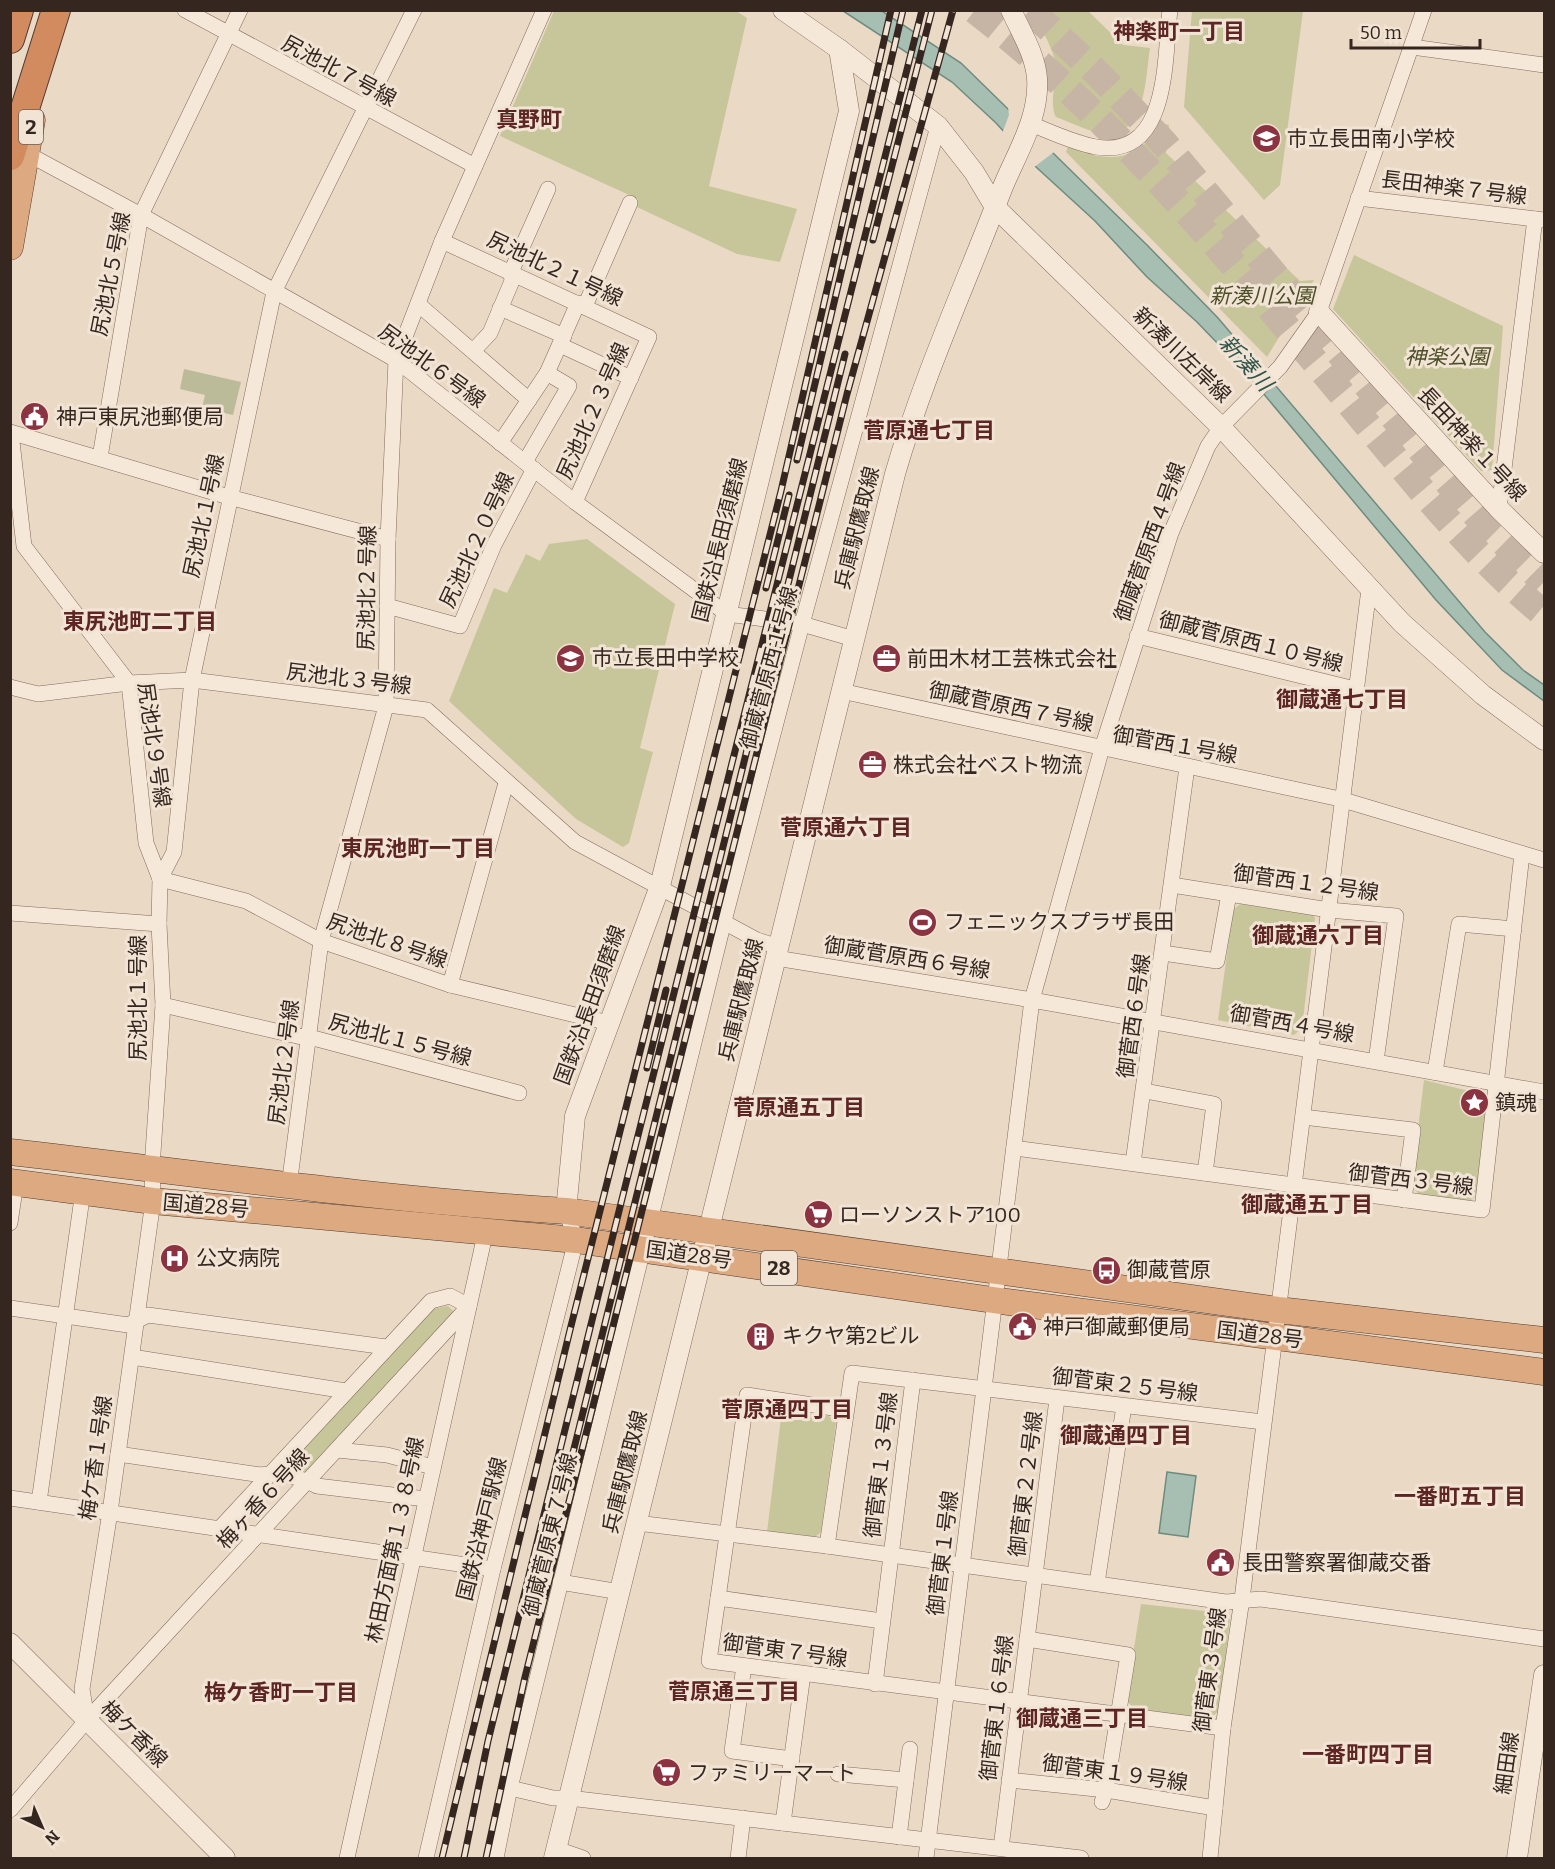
<svg xmlns="http://www.w3.org/2000/svg" width="1555" height="1869" font-family="Bitter,'Noto Sans JP',serif">
<rect width="100%" height="100%" fill="#ead9c5"/>
<g fill="#c7c59a">
<path d="M554,11H736L747,18L709,186L797,209L780,262L737,254L637,207L638,199L500,136Z"/>
<path d="M1032,11H1088L1123,45L1150,48C1145,78 1147,141 1100,133C1085,130 1070,122 1056,117C1048,103 1059,75 1054,57C1049,41 1039,25 1032,11Z"/>
<path d="M1192,11H1303L1280,185L1264,200L1184,107Z"/>
<path d="M1161,123L1169,125L1166,153L1300,281L1314,280L1267,357L1066,152L1068,147C1109,163 1137,163 1161,123Z"/>
<path d="M1354,255L1503,326L1492,470L1481,471L1333,309Z"/>
<path d="M587,539L675,604L640,748L653,752L629,843L623,847L576,819L449,701L494,588L507,593L526,554L540,561L549,544Z"/>
<path d="M1240,904L1312,914L1315,918L1302,1028L1294,1035L1218,1020L1233,910Z"/>
<path d="M1424,1080L1489,1096L1478,1193L1469,1202L1419,1194L1411,1186Z"/>
<path d="M448,1306L458,1316L307,1478L284,1473L283,1466L432,1309Z"/>
<path d="M782,1410L829,1416L836,1423L821,1532L815,1537L767,1532Z"/>
<path d="M1141,1604L1223,1613L1230,1619L1219,1711L1209,1719L1135,1711L1126,1699Z"/>
</g>
<path fill="#bcbb99" d="M184,369L241,382L233,415L202,408L205,395L180,389Z"/>
<g fill="#a7beb3" stroke="#6e8b7f" stroke-width="1.5">
<path d="M843,11H882L961,63L1148,246L1218,318L1485,632L1523,670L1544,685V701L1502,670L1436,600L1247,374L1197,322L1147,277L1095,221L1036,167L996,123L952,82Z"/>
<path d="M1167,1472L1196,1476L1188,1537L1159,1533Z"/>
</g>
<path fill="#ead9c5" d="M1008,107L1054,152L1033,168L1002,134L1009,115Z"/>
<g fill="none" stroke-linecap="round" stroke-linejoin="round">
<g stroke="#c6b5a4" stroke-width="28" stroke-dasharray="28 14" stroke-linecap="butt">
<path d="M975,10C1116,120 1228,257 1342,394C1405,470 1467,551 1544,614"/>
<path d="M1030,10L1101,77L1164,143L1447,481L1479,518L1544,582"/>
</g>
<defs>
<g id="minor">
<path d="M185,10L475,166"/>
<path d="M1412,47L1544,65"/>
<path d="M1031,124C1051,132 1074,143 1096,147C1170,159 1164,59 1170,10"/>
<path d="M26,153L141,215L396,360L575,502L727,614L802,624L854,639"/>
<path d="M1358,198L1544,220"/>
<path d="M442,241L649,337L575,502"/>
<path d="M418,304L529,400"/>
<path d="M585,306L630,203"/>
<path d="M500,308L564,336"/>
<path d="M560,345L631,378"/>
<path d="M473,351L490,333L512,281L511,272L548,189"/>
<path d="M10,432L229,497L388,539"/>
<path d="M11,433L24,546L129,683L146,843L160,879"/>
<path d="M500,443L547,373L578,303"/>
<path d="M100,457L141,215L240,10"/>
<path d="M525,462L569,386L547,373"/>
<path d="M1499,509L1535,219"/>
<path d="M387,606L460,626L494,545L534,469"/>
<path d="M1137,636L1355,689"/>
<path d="M10,687L38,694L129,683L192,680L427,710L575,842L757,940L779,947"/>
<path d="M841,691L1340,799L1544,860"/>
<path d="M160,879L246,901L321,941L450,985L609,1023"/>
<path d="M1172,885L1329,910L1396,916L1376,1061"/>
<path d="M10,913L159,924"/>
<path d="M1163,953L1217,961L1229,894"/>
<path d="M776,958L1032,1000L1544,1092"/>
<path d="M450,985L506,783"/>
<path d="M163,1005L297,1036L317,1039L519,1093"/>
<path d="M1435,1072L1459,924L1514,929"/>
<path d="M1145,1091L1214,1104L1205,1173"/>
<path d="M1303,1117L1413,1130L1404,1200"/>
<path d="M1014,1148L1482,1210L1522,854"/>
<path d="M1133,1163L1187,767"/>
<path d="M289,1186L321,941L386,706L388,539L396,360L442,241L544,10"/>
<path d="M10,1223L16,1183"/>
<path d="M10,1308L128,1325L148,1315L386,1347"/>
<path d="M132,1357L346,1391"/>
<path d="M846,1410L747,1395L709,1661L1223,1728"/>
<path d="M337,1450L387,1455L433,1467"/>
<path d="M118,1454L261,1475C278,1472 301,1477 317,1486L426,1499"/>
<path d="M10,1498L493,1569"/>
<path d="M39,1502L83,1191"/>
<path d="M637,1523L827,1546L1226,1602L1261,1599L1544,1639"/>
<path d="M827,1546L852,1373L1263,1422"/>
<path d="M560,1582L620,1592"/>
<path d="M1097,1583L1124,1406"/>
<path d="M718,1598L882,1621"/>
<path d="M1027,1639L1128,1655L1106,1790L1102,1802"/>
<path d="M744,1666L732,1751L792,1759"/>
<path d="M875,1684L913,1380"/>
<path d="M87,1720L82,1689L110,1512L153,1201L152,1168L163,1005L159,924L160,879L174,852L192,680L274,292L414,10"/>
<path d="M838,1774L906,1780"/>
<path d="M1009,1780L1106,1790L1215,1808"/>
<path d="M510,1788L553,1798H569L1081,1858"/>
<path d="M10,1810L87,1720L469,1306L450,1296L431,1301L220,1528"/>
<path d="M783,1823L803,1674"/>
<path d="M899,1837L910,1749"/>
<path d="M1001,1848L1057,1399"/>
<path d="M557,1849L583,1858"/>
<path d="M347,1858L486,1230"/>
<path d="M426,1858L493,1569L576,1240L566,1211"/>
<path d="M496,1858L510,1788L724,921L802,624L938,126"/>
<path d="M738,1858L743,1818"/>
<path d="M926,1858L1032,1000L1102,748L1171,533L1208,446L1221,427L1280,367L1319,312L1424,10"/>
<path d="M1210,1858L1223,1728L1242,1599L1369,589"/>
</g>
<g id="tertiary">
<path d="M783,10L839,49L938,126L974,172L995,207L1221,427L1402,623L1483,695L1544,740"/>
<path d="M1319,312L1499,509L1544,553"/>
<path d="M566,1211L575,1116L660,886L849,111L839,49"/>
<path d="M10,1643L225,1858"/>
<path d="M554,1858L895,474C923,377 966,283 1002,189C1016,154 1040,118 1037,78C1035,54 1021,32 1011,10"/>
<path d="M1517,1858L1544,1675"/>
</g>
<g id="trunk">
<path d="M10,247L32,120"/>
<path d="M10,1152C196,1173 380,1200 566,1211L1278,1310L1544,1340"/>
<path d="M10,1182L153,1201L576,1240L993,1300L1544,1372"/>
</g>
<g id="motorway">
<path d="M10,39L19,10"/>
<path d="M10,156L56,10"/>
</g>
</defs>
<use href="#minor" stroke="#836b5d" stroke-width="16"/>
<use href="#tertiary" stroke="#836b5d" stroke-width="21"/>
<use href="#trunk" stroke="#513b31" stroke-width="27"/>
<use href="#motorway" stroke="#513b31" stroke-width="30"/>
<use href="#minor" stroke="#f5e8d8" stroke-width="15"/>
<use href="#tertiary" stroke="#f5e8d8" stroke-width="20"/>
<use href="#trunk" stroke="#dda980" stroke-width="26"/>
<use href="#motorway" stroke="#d18b5e" stroke-width="28"/>
<defs>
<g id="rail">
<path d="M873,240L932,10"/>
<path d="M797,460L903,10"/>
<path d="M766,588L789,495"/>
<path d="M647,1068L666,990"/>
<path d="M564,1489L845,354"/>
<path d="M442,1858L570,1330L781,491L891,10"/>
<path d="M464,1858L488,1741L622,1199L922,10"/>
<path d="M486,1858L525,1677L847,394L953,10"/>
</g>
</defs>
<use href="#rail" stroke="#352620" stroke-width="7"/>
<use href="#rail" stroke="#f2e4d4" stroke-width="4.5" stroke-dasharray="14" stroke-linecap="butt"/>
</g>
<defs>
<symbol id="school-disc" viewBox="-11 -11 22 22"><circle r="9.5" fill="#8c3342" stroke="#f2e4d4"/><path d="M0-5L7-2L0 1L-7-2ZM-4 1L0 2.5L4 1V4Q0 6-4 4Z" fill="#fff"/></symbol>
<symbol id="civic-disc" viewBox="-11 -11 22 22"><circle r="9.5" fill="#8c3342" stroke="#f2e4d4"/><path d="M-.6-6.5H3V-4.5H.6V-3L4-1V1h2V6H-6V1h2V-1L-.6-3ZM-1.2 2.5V6h2.4V2.5Z" fill="#fff"/></symbol>
<symbol id="office-disc" viewBox="-11 -11 22 22"><circle r="9.5" fill="#8c3342" stroke="#f2e4d4"/><path d="M-6-3h4V-5.5h4V-3h4V5H-6ZM-1-4.5V-3h2v-1.5ZM-6 0V1H6V0Z" fill="#fff"/></symbol>
<symbol id="stadium-disc" viewBox="-11 -11 22 22"><circle r="9.5" fill="#8c3342" stroke="#f2e4d4"/><path d="M0-5a6.5 5 0 1 0 0 10a6.5 5 0 1 0 0-10ZM-3.5-1.8h7v3.6h-7Z" fill="#fff"/></symbol>
<symbol id="sight-disc" viewBox="-11 -11 22 22"><circle r="9.5" fill="#8c3342" stroke="#f2e4d4"/><path d="M0-6L1.8-2.2L6-1.7L2.9 1.2L3.7 5.4L0 3.3L-3.7 5.4L-2.9 1.2L-6-1.7L-1.8-2.2Z" fill="#fff"/></symbol>
<symbol id="supermarket-disc" viewBox="-11 -11 22 22"><circle r="9.5" fill="#8c3342" stroke="#f2e4d4"/><path d="M-6-5.5h2.5l.6 2H6L4.5 2H-2.5L-4.4-4H-6ZM-1.5 3.2a1.3 1.3 0 1 0 .1 0ZM3 3.2a1.3 1.3 0 1 0 .1 0Z" fill="#fff"/></symbol>
<symbol id="hospital-disc" viewBox="-11 -11 22 22"><circle r="9.5" fill="#8c3342" stroke="#f2e4d4"/><path d="M-5-5h3v3.5h4V-5h3V5h-3V1.5h-4V5h-3Z" fill="#fff"/></symbol>
<symbol id="bus-disc" viewBox="-11 -11 22 22"><circle r="9.5" fill="#8c3342" stroke="#f2e4d4"/><path d="M-5-6H5V4H4V6H2V4H-2V6H-4V4H-5ZM-3.5-4V0h7V-4ZM-3.5 1.2v1.5H-2V1.2ZM2 1.2v1.5H3.5V1.2Z" fill="#fff"/></symbol>
<symbol id="building-disc" viewBox="-11 -11 22 22"><circle r="9.5" fill="#8c3342" stroke="#f2e4d4"/><path d="M-4-6H4V6H1V3H-1V6H-4ZM-2.5-4.3h1.7v1.8h-1.7ZM.8-4.3h1.7v1.8H.8ZM-2.5-1h1.7V.8h-1.7ZM.8-1h1.7V.8H.8Z" fill="#fff"/></symbol>
</defs>
<g fill-rule="evenodd">
<use href="#school-disc" x="1250" y="122" width="33" height="33"/>
<use href="#civic-disc" x="18" y="400" width="33" height="33"/>
<use href="#school-disc" x="554" y="642" width="33" height="33"/>
<use href="#office-disc" x="870" y="642" width="33" height="33"/>
<use href="#office-disc" x="856" y="748" width="33" height="33"/>
<use href="#stadium-disc" x="906" y="906" width="33" height="33"/>
<use href="#sight-disc" x="1458" y="1086" width="33" height="33"/>
<use href="#supermarket-disc" x="802" y="1198" width="33" height="33"/>
<use href="#hospital-disc" x="158" y="1242" width="33" height="33"/>
<use href="#bus-disc" x="1090" y="1254" width="33" height="33"/>
<use href="#civic-disc" x="1006" y="1310" width="33" height="33"/>
<use href="#building-disc" x="744" y="1320" width="33" height="33"/>
<use href="#civic-disc" x="1204" y="1546" width="33" height="33"/>
<use href="#supermarket-disc" x="650" y="1756" width="33" height="33"/>
</g>
<g text-anchor="middle" dominant-baseline="central" stroke-width="6" stroke-linejoin="round" paint-order="stroke">
<g fill="#f2e4d4" stroke="#6e5f56" stroke-width="1.5">
<rect x="19" y="110" width="24" height="34" rx="4.5"/>
<rect x="761" y="1251" width="36" height="34" rx="4.5"/>
</g>
<g font-size="20" font-weight="bold" fill="#352620">
<text x="31" y="127">2</text>
<text x="779" y="1268">28</text>
</g>
<g font-size="21" fill="#352620" stroke="#f2e4d4">
<text transform="translate(339 71) rotate(28)">尻池北７号線</text>
<text transform="translate(1454 188) rotate(7)">長田神楽７号線</text>
<text transform="translate(555 269) rotate(25)">尻池北２１号線</text>
<text transform="translate(111 274) rotate(-79)">尻池北５号線</text>
<text transform="translate(1182 355) rotate(44)">新湊川左岸線</text>
<text transform="translate(432 366) rotate(36)">尻池北６号線</text>
<text transform="translate(593 411) rotate(-66)">尻池北２３号線</text>
<text transform="translate(1472 444) rotate(47)">長田神楽１号線</text>
<text transform="translate(204 516) rotate(-78)">尻池北１号線</text>
<text transform="translate(857 528) rotate(-76)">兵庫駅鷹取線</text>
<text transform="translate(477 540) rotate(-65)">尻池北２０号線</text>
<text transform="translate(720 540) rotate(-76)">国鉄沿長田須磨線</text>
<text transform="translate(1150 542) rotate(-70)">御蔵菅原西４号線</text>
<text transform="translate(367 588) rotate(-89)">尻池北２号線</text>
<text transform="translate(1251 642) rotate(14)">御蔵菅原西１０号線</text>
<text transform="translate(769 668) rotate(-75)">御蔵菅原西１号線</text>
<text transform="translate(349 679) rotate(7)">尻池北３号線</text>
<text transform="translate(1011 707) rotate(12)">御蔵菅原西７号線</text>
<text transform="translate(154 745) rotate(82)">尻池北９号線</text>
<text transform="translate(1175 745) rotate(10)">御菅西１号線</text>
<text transform="translate(1306 883) rotate(8)">御菅西１２号線</text>
<text transform="translate(387 941) rotate(19)">尻池北８号線</text>
<text transform="translate(907 958) rotate(9)">御蔵菅原西６号線</text>
<text transform="translate(138 998) rotate(-90)">尻池北１号線</text>
<text transform="translate(741 1000) rotate(-76)">兵庫駅鷹取線</text>
<text transform="translate(590 1005) rotate(-70)">国鉄沿長田須磨線</text>
<text transform="translate(1134 1016) rotate(-82)">御菅西６号線</text>
<text transform="translate(1292 1024) rotate(10)">御菅西４号線</text>
<text transform="translate(400 1040) rotate(15)">尻池北１５号線</text>
<text transform="translate(284 1062) rotate(-83)">尻池北２号線</text>
<text transform="translate(1411 1180) rotate(7)">御菅西３号線</text>
<text transform="translate(206 1206) rotate(5)">国道28号</text>
<text transform="translate(689 1255) rotate(8)">国道28号</text>
<text transform="translate(1260 1335) rotate(7)">国道28号</text>
<text transform="translate(1125 1385) rotate(7)">御菅東２５号線</text>
<text transform="translate(96 1458) rotate(-82)">梅ケ香１号線</text>
<text transform="translate(881 1465) rotate(-83)">御菅東１３号線</text>
<text transform="translate(625 1472) rotate(-76)">兵庫駅鷹取線</text>
<text transform="translate(1026 1484) rotate(-83)">御菅東２２号線</text>
<text transform="translate(263 1499) rotate(-48)">梅ヶ香６号線</text>
<text transform="translate(482 1529) rotate(-76)">国鉄沿神戸駅線</text>
<text transform="translate(550 1535) rotate(-76)">御蔵菅原東７号線</text>
<text transform="translate(395 1540) rotate(-78)">林田方面第１３８号線</text>
<text transform="translate(943 1553) rotate(-83)">御菅東１号線</text>
<text transform="translate(785 1651) rotate(8)">御菅東７号線</text>
<text transform="translate(1210 1670) rotate(-82)">御菅東３号線</text>
<text transform="translate(997 1708) rotate(-83)">御菅東１６号線</text>
<text transform="translate(134 1734) rotate(45)">梅ケ香線</text>
<text transform="translate(1507 1763) rotate(-82)">細田線</text>
<text transform="translate(1115 1773) rotate(8)">御菅東１９号線</text>
</g>
<g font-size="21" fill="#352620" stroke="#f2e4d4" text-anchor="start">
<text x="1287" y="139">市立長田南小学校</text>
<text x="56" y="417">神戸東尻池郵便局</text>
<text x="592" y="658">市立長田中学校</text>
<text x="907" y="659">前田木材工芸株式会社</text>
<text x="893" y="765">株式会社ベスト物流</text>
<text x="944" y="922">フェニックスプラザ長田</text>
<text x="1495" y="1103">鎮魂</text>
<text x="839" y="1215">ローソンストア100</text>
<text x="196" y="1258">公文病院</text>
<text x="1127" y="1270">御蔵菅原</text>
<text x="1043" y="1327">神戸御蔵郵便局</text>
<text x="782" y="1336">キクヤ第2ビル</text>
<text x="1242" y="1563">長田警察署御蔵交番</text>
<text x="688" y="1773">ファミリーマート</text>
</g>
<g font-size="21" font-style="italic" fill="#4c4f28" stroke="#f2e4d4">
<text x="1262" y="296">新湊川公園</text>
<text x="1447" y="357">神楽公園</text>
</g>
<g font-size="22" font-weight="bold" fill="#5d2623" stroke="#f2e4d4">
<text x="1179" y="31">神楽町一丁目</text>
<text x="529" y="119">真野町</text>
<text x="929" y="430">菅原通七丁目</text>
<text x="140" y="621">東尻池町二丁目</text>
<text x="1342" y="699">御蔵通七丁目</text>
<text x="846" y="827">菅原通六丁目</text>
<text x="418" y="848">東尻池町一丁目</text>
<text x="1318" y="935">御蔵通六丁目</text>
<text x="799" y="1107">菅原通五丁目</text>
<text x="1307" y="1204">御蔵通五丁目</text>
<text x="787" y="1409">菅原通四丁目</text>
<text x="1126" y="1435">御蔵通四丁目</text>
<text x="1460" y="1496">一番町五丁目</text>
<text x="734" y="1691">菅原通三丁目</text>
<text x="281" y="1692">梅ケ香町一丁目</text>
<text x="1082" y="1718">御蔵通三丁目</text>
<text x="1368" y="1754">一番町四丁目</text>
</g>
<g font-size="22" font-style="italic" fill="#30534b" stroke="#f2e4d4">
<text transform="translate(1246 363) rotate(48)">新湊川</text>
</g>
</g>
<rect width="1555" height="1869" fill="none" stroke="#352620" stroke-width="24"/>
<g transform="translate(42 1827) rotate(136)" stroke="#f2e4d4" stroke-width="4.5" paint-order="stroke">
<path d="M0-4.5L10 22L0 15L-10 22Z" fill="#352620"/>
<text y="-9" font-size="16" font-weight="bold" text-anchor="middle" fill="#352620">N</text>
</g>
<path d="M1351 39v9h129v-9" fill="none" stroke="#352620" stroke-width="3"/>
<text x="1360" y="39" font-size="18" fill="#352620" stroke="#f2e4d4" stroke-width="4.5" paint-order="stroke">50 m</text>
</svg>
